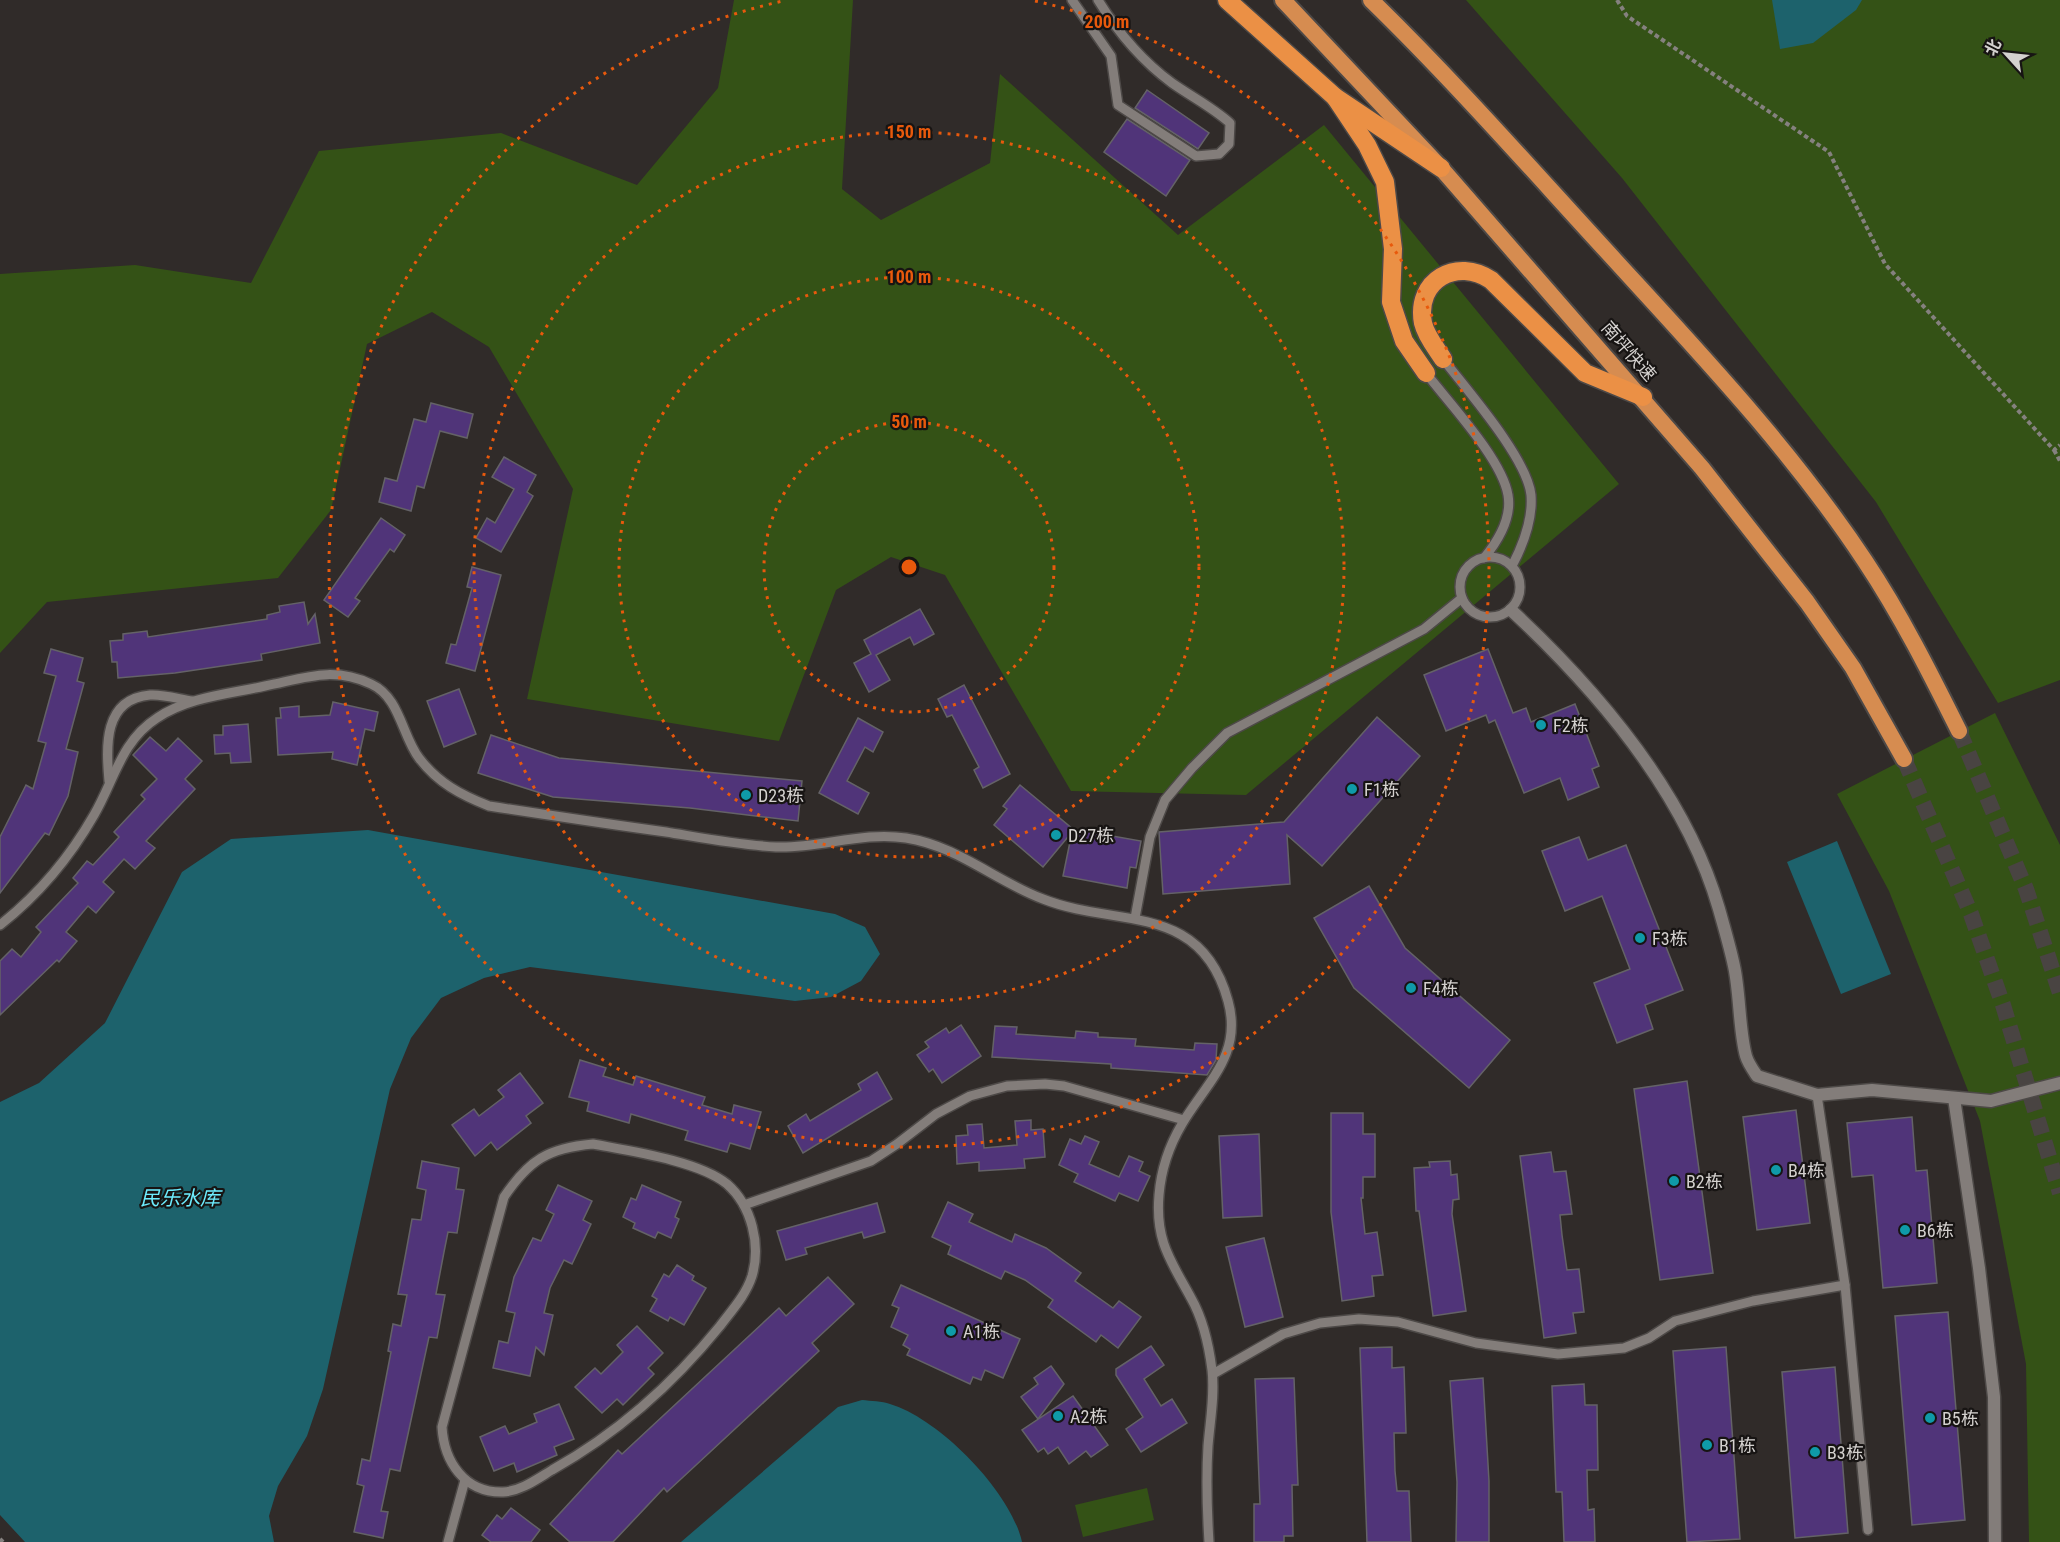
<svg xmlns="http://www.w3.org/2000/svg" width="2060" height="1542" font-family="'Roboto Condensed','Noto Sans SC',sans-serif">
<rect width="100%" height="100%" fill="#302b29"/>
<g fill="#345216">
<path d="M734,0H853L842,189L881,220L990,163L1000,74L1178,235L1324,125L1619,484L1246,795L1071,791L945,575L891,557L836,590L779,741L527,699L573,489L489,347L432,312L367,344L331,510L278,578L47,602L0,653V274L135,265L251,283L319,151L501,133L637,185L718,88Z"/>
<path d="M1466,0H2060V680L1998,703L1876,502L1622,178Z"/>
<path d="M1995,713L2060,845V1542H2029L2026,1364L1980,1121L1889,891L1837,794Z"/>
<path d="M1147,1488L1154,1520L1083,1537L1075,1505Z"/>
</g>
<g fill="#1d626c">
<path d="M1772,0H1862L1856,10L1813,43L1780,49Z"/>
<path d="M368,830L835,914L865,927L880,954L861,981L831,997L795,1001L530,967L484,978L441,998L411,1038L390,1089L323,1389L307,1436L278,1486L269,1516L274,1542H25L0,1515V1102L39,1083L105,1023L182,872L231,839Z"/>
<path d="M1837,841L1891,974L1841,994L1787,862Z"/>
<path d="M862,1400C871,1401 882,1401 890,1404C940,1419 1011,1492 1022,1542H681L838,1407Z"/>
</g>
<g fill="#503479" stroke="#646267" stroke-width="1.5">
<path d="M1147,90L1209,133L1198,149L1135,108Z"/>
<path d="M1127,119L1190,160L1166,196L1104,152Z"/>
<path d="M431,403L473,414L467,438L440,431L424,488L417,486L411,511L379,502L385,478L397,481L414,419L426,422Z"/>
<path d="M504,457L536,475L527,492L533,496L501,552L476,538L487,518L495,523L514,489L492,477Z"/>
<path d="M381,518L405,535L394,552L390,549L355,598L360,601L348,617L324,600Z"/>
<path d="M472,567L501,575L475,671L446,663L451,644L456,645L472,588L467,587Z"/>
<path d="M304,602L308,624L315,614L320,643L261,654L262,660L175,673L118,678L117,662H112L110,641L123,640V634L147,631L148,637L267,619V615L280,612L279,606Z"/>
<path d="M920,609L934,634L914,645L910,637L876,655L890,680L869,692L854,663L871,654L864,640Z"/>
<path d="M51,649L83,658L77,681L84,683L66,749L78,752L68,796L49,835L45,833L0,893V837L26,785L33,789L46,743L38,741L56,676L44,673Z"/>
<path d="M1488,649L1513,713L1526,708L1531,722L1575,704L1599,766L1592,769L1599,787L1568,800L1560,778L1524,793L1495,720L1489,723L1486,715L1446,731L1424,675Z"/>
<path d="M964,685L1010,774L983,788L974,770L979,767L952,715L947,717L938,699Z"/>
<path d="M459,689L476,734L444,747L427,701Z"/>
<path d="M333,702L378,712L374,731L365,729L357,765L332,759L333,752L278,755L276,718H281L280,708L299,706V717L330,715Z"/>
<path d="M1377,717L1420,756L1322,866L1287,835L1290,884L1163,894L1159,832L1284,822Z"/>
<path d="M858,718L883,732L873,752L865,747L847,781L869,793L858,814L819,793Z"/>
<path d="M248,724L251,762L231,763L230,753L215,754L214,735H223V726Z"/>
<path d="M491,735L559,758L802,781L798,821L690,808L553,797L478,773Z"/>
<path d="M150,737L166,751L178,738L202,761L185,779L195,789L146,841L155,848L135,869L124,859L103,882L114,892L96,913L88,906L66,932L77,941L59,962L57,960L0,1015V961L12,949L21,957L41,932L36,927L78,883L73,878L87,861L93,865L119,837L114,832L145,799L141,795L157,779L133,755Z"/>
<path d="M1020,785L1073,829L1141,841L1136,868L1130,867L1127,888L1063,876L1072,832L1043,867L994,825L1007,809L1003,806Z"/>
<path d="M1579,837L1588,860L1626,845L1683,990L1645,1005L1653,1029L1617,1043L1594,983L1630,969L1602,896L1565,911L1542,851Z"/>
<path d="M1369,886L1405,948L1510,1040L1469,1088L1354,988L1314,918Z"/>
<path d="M961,1025L981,1056L942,1083L933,1069L929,1072L917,1055L929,1047L925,1042L946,1028L949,1033Z"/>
<path d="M995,1026L1017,1027L1016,1034L1075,1038L1076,1031L1098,1033V1037L1136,1039L1135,1046L1194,1050L1195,1043L1217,1044L1216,1060L1207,1075L1111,1068V1064L992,1057Z"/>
<path d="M580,1060L606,1068L603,1076L633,1085L636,1076L705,1097L702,1105L732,1114L734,1105L761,1112L750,1149L730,1143L727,1152L685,1140L688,1131L631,1114L629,1123L587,1111L589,1102L569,1097Z"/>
<path d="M877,1072L892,1099L803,1153L788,1126L806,1114L810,1121L861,1090L858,1084Z"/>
<path d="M520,1073L543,1103L526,1116L531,1123L497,1150L491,1142L475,1156L452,1125L474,1109L479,1116L504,1097L498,1090Z"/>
<path d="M1687,1081L1713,1273L1660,1280L1634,1089Z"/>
<path d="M1796,1110L1810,1223L1757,1230L1743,1117Z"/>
<path d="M1331,1113H1363V1134H1375V1177H1363V1198H1361L1365,1234L1377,1232L1383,1275L1372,1276L1374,1296L1342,1301L1331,1212Z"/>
<path d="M1912,1117L1916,1171L1927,1170L1937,1283L1883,1288L1873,1175L1852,1177L1847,1123Z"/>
<path d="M1031,1120V1130L1043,1129L1045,1157L1024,1159L1025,1168L979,1171V1162L957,1164L956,1136L968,1135L967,1125L982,1124L984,1148L1017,1145L1015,1121Z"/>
<path d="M1259,1134L1262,1216L1223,1218L1219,1136Z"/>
<path d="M1085,1136L1099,1142L1089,1164L1119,1177L1129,1156L1143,1162L1139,1171L1150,1176L1138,1201L1119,1193L1115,1201L1074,1182L1078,1174L1059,1165L1070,1139L1081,1144Z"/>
<path d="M1551,1152L1554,1172L1566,1171L1572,1214L1560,1215L1562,1235L1567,1270L1579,1269L1584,1312L1573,1313L1576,1333L1544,1338L1520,1156Z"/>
<path d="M422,1161L459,1168L456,1189L464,1190L457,1233L448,1232L444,1252L436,1294L445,1295L437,1338L429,1337L400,1471L390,1469L381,1511L388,1512L383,1538L354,1532L364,1486L357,1484L362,1459L370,1461L391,1352L388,1351L393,1324L401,1326L407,1295L398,1294L406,1252L412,1219L421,1220L426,1190L417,1188Z"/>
<path d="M1450,1161L1451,1175L1457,1174L1459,1199L1453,1200L1452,1214L1466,1311L1433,1316L1419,1211H1416L1414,1168L1430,1167L1429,1162Z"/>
<path d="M558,1185L592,1201L583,1220L591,1224L572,1264L564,1260L550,1288L544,1313L553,1315L544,1355L536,1347L530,1376L493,1368L499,1341L508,1343L515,1313L506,1311L514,1277L533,1238L541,1241L554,1214L546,1210Z"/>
<path d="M642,1185L681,1202L675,1217L679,1219L671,1238L658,1232L655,1238L633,1228L635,1223L623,1217L631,1198L636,1200Z"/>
<path d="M948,1202L973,1214L969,1222L1012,1242L1015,1234L1046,1248L1081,1273L1075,1281L1113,1308L1119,1301L1141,1317L1118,1348L1101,1335L1096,1342L1048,1307L1053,1300L1025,1280L1005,1271L1001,1279L948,1254L951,1246L932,1237Z"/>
<path d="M877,1203L885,1232L864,1238L862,1232L805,1248L807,1254L786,1260L777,1231Z"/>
<path d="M1264,1238L1283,1317L1245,1327L1226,1247Z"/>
<path d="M677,1265L694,1276L692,1280L706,1288L684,1325L670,1317L668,1321L650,1311L657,1299L652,1296L664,1274L669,1277Z"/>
<path d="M828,1277L854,1304L812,1343L819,1351L667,1492L664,1488L613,1542H570L550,1524L618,1450L622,1454L779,1308L786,1316Z"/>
<path d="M901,1285L1020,1339L1003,1378L985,1370L981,1380L973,1377L970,1384L907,1355L910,1349L903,1345L908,1335L891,1327L899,1308L892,1305Z"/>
<path d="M1948,1312L1965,1520L1912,1525L1895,1316Z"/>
<path d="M637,1326L663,1353L648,1368L654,1374L623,1405L617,1399L602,1413L575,1387L595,1368L601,1374L623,1352L617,1345Z"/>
<path d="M1151,1346L1164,1365L1144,1379L1161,1406L1172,1399L1187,1423L1141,1452L1126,1429L1143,1417L1116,1375V1369Z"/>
<path d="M1392,1347V1368L1404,1367L1406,1433H1394L1395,1471L1397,1491H1409L1411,1542H1367L1360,1348Z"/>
<path d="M1726,1347L1740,1539L1687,1542L1673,1351Z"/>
<path d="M1051,1366L1064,1384L1038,1419L1021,1397L1038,1384L1034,1378Z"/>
<path d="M1835,1367L1848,1533L1795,1538L1782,1372Z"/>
<path d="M1294,1378L1298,1485H1292L1293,1536H1284V1542H1254V1504H1260L1255,1379Z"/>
<path d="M1483,1378L1489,1481V1542H1456L1457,1482L1450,1381Z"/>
<path d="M1584,1384L1585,1405H1597L1598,1470H1587L1588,1510L1594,1509L1595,1542H1564L1562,1492H1556L1552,1386Z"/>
<path d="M1073,1396L1108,1445L1091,1457L1086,1451L1069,1464L1058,1447L1048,1454L1044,1448L1038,1452L1022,1430Z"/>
<path d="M559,1404L574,1439L554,1447L557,1455L517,1472L514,1463L494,1471L480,1437L505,1426L509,1434L537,1422L534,1414Z"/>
<path d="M511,1508L540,1530L531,1542H491L482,1535L497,1515L502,1519Z"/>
</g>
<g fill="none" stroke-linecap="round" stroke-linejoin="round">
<g stroke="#494442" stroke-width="16" stroke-dasharray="16 8" stroke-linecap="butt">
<path d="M1959,731L2026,889L2060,993"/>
<path d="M1904,759L1971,914L2003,1005L2060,1193"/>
</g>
<defs>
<g id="service">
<path d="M1072,0L1111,56L1118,105L1196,156L1219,154L1229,144L1230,123C1212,107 1192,97 1172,83C1142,61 1117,31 1098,0"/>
<path d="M1443,359C1467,390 1527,458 1531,495C1533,520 1523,545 1512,566"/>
<path d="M1426,373C1449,403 1502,459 1508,495C1512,518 1498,541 1484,558"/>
<circle cx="1490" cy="587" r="30"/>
<path d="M109,781C106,747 103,699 150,695C163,694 179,699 192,701"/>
<path d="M1135,918L1150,837L1165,800L1192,768L1227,733L1424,629L1462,598"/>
<path d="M0,925C38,895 70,857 94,815C114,781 121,741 157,718C188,697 229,694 265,686C305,678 332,666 371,684C400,697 402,736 419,758C438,783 461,795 489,806C548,815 607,824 666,832C703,838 739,845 776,847C819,849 862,831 906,838C958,846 995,881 1043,899C1116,928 1201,901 1228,1001C1243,1055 1206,1083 1182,1124C1169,1146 1161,1170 1159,1195C1155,1241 1171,1261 1191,1298C1203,1319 1209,1346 1212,1370C1215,1395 1210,1421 1208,1446C1206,1478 1207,1510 1209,1542"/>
<path d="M1817,1095L1845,1285L1868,1530"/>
<path d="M593,1144C630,1151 699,1161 727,1184C752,1206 761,1245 752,1276C746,1295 732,1310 720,1326C673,1384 618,1433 552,1470C537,1479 521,1491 503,1492C464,1493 444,1461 442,1427L504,1197C529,1160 548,1148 593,1144Z"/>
<path d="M744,1205L871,1161L897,1144L936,1114L970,1096L1007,1086L1045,1084L1064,1086L1184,1120"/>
<path d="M1213,1374L1283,1334L1320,1323L1359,1319L1398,1322L1476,1343L1558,1354L1624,1348L1649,1338L1675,1321L1753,1301L1845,1285"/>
<path d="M448,1542L465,1480"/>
</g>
<g id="minor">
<path d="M1511,610C1596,689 1686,794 1719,909C1724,927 1730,947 1734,966C1740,993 1739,1031 1746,1056C1748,1063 1753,1070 1757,1076L1817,1095L1872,1090L1991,1101L2060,1083"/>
<path d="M1954,1098L1979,1268L1994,1397L1995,1542"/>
</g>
<g id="trunk">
<path d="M1283,0L1441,168L1702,468L1807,602L1853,668L1904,759"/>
<path d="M1371,0C1451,78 1525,162 1601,245C1693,346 1789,446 1865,561C1901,615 1930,673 1959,731"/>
</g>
<g id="motorway">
<path d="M1227,0L1335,97L1441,168"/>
<path d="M1335,97L1367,145L1385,182L1393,249L1391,302L1404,341L1426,373"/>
<path d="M1443,359C1436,348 1426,336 1423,323C1415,280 1457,257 1491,280L1585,373L1643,397"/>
</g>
</defs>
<use href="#service" stroke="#4d4947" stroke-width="12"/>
<use href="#minor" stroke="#4d4947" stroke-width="15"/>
<use href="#trunk" stroke="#4d4947" stroke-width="20"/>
<use href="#motorway" stroke="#4d4947" stroke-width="21"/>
<g stroke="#85817f" stroke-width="4" stroke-dasharray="4.5 3" stroke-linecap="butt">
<path d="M1617,0L1627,16L1829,152L1885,264L2054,450L2060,445"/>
<path d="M2054,450L2060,461"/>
<path d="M0,1539L3,1542"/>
</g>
<use href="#service" stroke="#837d7a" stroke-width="9"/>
<use href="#minor" stroke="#837d7a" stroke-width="12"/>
<use href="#trunk" stroke="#d68c50" stroke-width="16"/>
<use href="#motorway" stroke="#eb9045" stroke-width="18"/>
</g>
<g fill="none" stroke="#e8590c" stroke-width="3" stroke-dasharray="3 6">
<circle cx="909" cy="567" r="145"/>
<circle cx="909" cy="567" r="290"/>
<circle cx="909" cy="567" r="435"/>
<path d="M1035 1A580 580 0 1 1 783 1"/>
</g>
<g fill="#0f9aa8" stroke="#171413" stroke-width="2">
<circle cx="1541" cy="725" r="6"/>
<circle cx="1352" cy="789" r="6"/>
<circle cx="746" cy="795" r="6"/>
<circle cx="1056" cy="835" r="6"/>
<circle cx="1640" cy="938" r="6"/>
<circle cx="1411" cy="988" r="6"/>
<circle cx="1776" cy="1170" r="6"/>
<circle cx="1674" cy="1181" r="6"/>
<circle cx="1905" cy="1230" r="6"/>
<circle cx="951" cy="1331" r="6"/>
<circle cx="1058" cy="1416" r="6"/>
<circle cx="1930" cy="1418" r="6"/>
<circle cx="1707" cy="1445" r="6"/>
<circle cx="1815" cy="1452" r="6"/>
</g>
<g text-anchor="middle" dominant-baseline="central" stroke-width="4.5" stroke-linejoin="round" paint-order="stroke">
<g font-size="18" fill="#d4d1cf" stroke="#171413">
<text transform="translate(1629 351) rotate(49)">南坪快速</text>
</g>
<g font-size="18" fill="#d4d1cf" stroke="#171413" text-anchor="start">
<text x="1553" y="725">F2栋</text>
<text x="1364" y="789">F1栋</text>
<text x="758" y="795">D23栋</text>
<text x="1068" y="835">D27栋</text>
<text x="1652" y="938">F3栋</text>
<text x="1423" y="988">F4栋</text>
<text x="1788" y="1170">B4栋</text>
<text x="1686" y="1181">B2栋</text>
<text x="1917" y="1230">B6栋</text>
<text x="963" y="1331">A1栋</text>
<text x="1070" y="1416">A2栋</text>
<text x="1942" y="1418">B5栋</text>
<text x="1719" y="1445">B1栋</text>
<text x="1827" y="1452">B3栋</text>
</g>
<g font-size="20" font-style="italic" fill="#6decfe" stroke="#171413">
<text x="180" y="1198">民乐水库</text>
</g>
</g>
<circle cx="909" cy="567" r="9" fill="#e8590c" stroke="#171413" stroke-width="3"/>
<g font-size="18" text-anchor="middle" font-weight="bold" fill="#e8590c" stroke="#171413" stroke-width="4.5" stroke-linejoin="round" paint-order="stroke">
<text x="1107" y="28">200 m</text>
<text x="909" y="138">150 m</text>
<text x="909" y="283">100 m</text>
<text x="909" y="428">50 m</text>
</g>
<g transform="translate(2006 54) rotate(297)" stroke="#171413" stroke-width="4.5" paint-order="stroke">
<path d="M0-4.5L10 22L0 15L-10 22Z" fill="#d4d1cf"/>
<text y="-9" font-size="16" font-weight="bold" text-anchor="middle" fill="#d4d1cf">北</text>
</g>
</svg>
